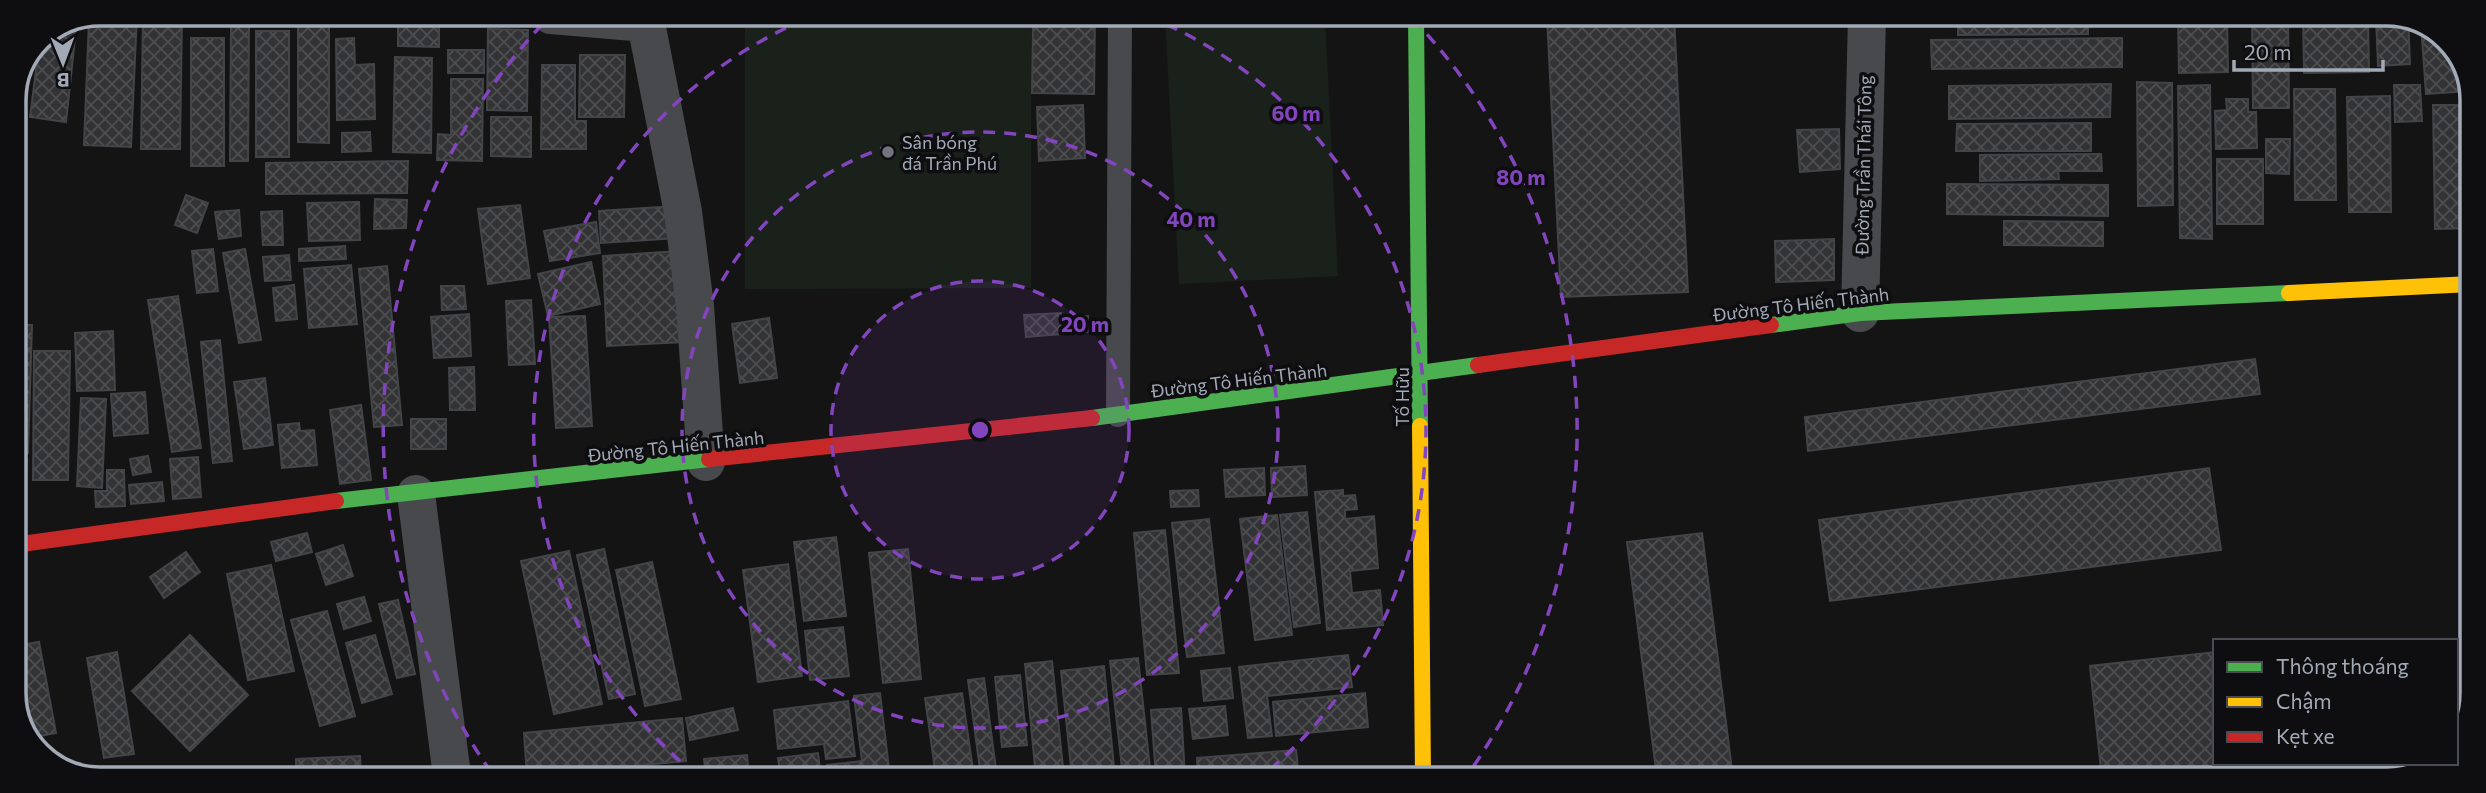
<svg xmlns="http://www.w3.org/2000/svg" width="2486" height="793" font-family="Commissioner,sans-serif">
<defs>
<pattern id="building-cross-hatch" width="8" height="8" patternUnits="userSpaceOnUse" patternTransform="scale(1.75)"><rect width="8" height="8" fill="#333335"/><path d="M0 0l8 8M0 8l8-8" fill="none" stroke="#4d4e50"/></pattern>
</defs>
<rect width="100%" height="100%" fill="#141414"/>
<g fill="#1a211b">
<path d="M745,15H1031V288L745,289Z"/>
<path d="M1165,15L1325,16L1338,276L1179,284Z"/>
</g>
<g fill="url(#building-cross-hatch)" stroke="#424448" stroke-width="2">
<path d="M100,14H137L131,147L84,145L89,19Z"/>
<path d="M143,14H182L180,149H141Z"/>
<path d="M1033,15H1095L1094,94L1032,93Z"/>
<path d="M1547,16H1674L1688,292L1561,297Z"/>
<path d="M1958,16L2088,17V34L1958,35Z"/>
<path d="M2178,17H2227L2228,72L2179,73Z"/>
<path d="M2252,17H2288L2289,108H2253Z"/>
<path d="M2303,17H2368L2369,72L2304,73Z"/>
<path d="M2376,17H2408L2410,64L2378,66Z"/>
<path d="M298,24L329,25V143L298,142Z"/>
<path d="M398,25H439V47L398,46Z"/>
<path d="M2421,25L2454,47L2470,91L2426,94Z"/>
<path d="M231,26H249L248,161H230Z"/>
<path d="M66,28L76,29L66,122L30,117L40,39Z"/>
<path d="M488,29L528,30L527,111L487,110Z"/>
<rect x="256" y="31" width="33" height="126"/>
<rect x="191" y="38" width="33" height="128"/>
<path d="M354,38L355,65L374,64L375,119L337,120L336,39Z"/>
<path d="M2122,38V67L1932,69L1931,40Z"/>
<rect x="448" y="50" width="36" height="23"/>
<path d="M580,55H625L624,117H579Z"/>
<path d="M395,57L432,58L431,153L393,152Z"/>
<path d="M30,62L27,99H14Z"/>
<path d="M542,65H575V121H586V149H541Z"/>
<path d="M451,79H483L482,161L437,160L438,134L451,135Z"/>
<path d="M2137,82L2172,83L2173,205L2138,206Z"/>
<path d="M2111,84L2110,117L1949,119V86Z"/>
<path d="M2210,85L2212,239L2180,238L2178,86Z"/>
<path d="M2394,85H2420L2422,121L2395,122Z"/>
<path d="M2294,89H2335L2336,200H2295Z"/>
<path d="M2390,96L2391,212H2349L2347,97Z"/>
<path d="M2226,99H2248V112H2256L2257,148L2216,149L2215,111L2227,110Z"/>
<path d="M1083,105L1085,158L1039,161L1037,107Z"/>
<path d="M2433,105H2472L2471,228L2435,229Z"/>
<path d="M491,117H531V157L491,156Z"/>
<path d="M2091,123V151H1956L1957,124Z"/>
<path d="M1839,129L1840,169L1800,172L1797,130Z"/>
<path d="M370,132L371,151L342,152V133Z"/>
<path d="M2266,139H2290L2289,174L2266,173Z"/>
<path d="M2101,154L2102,171H2058L2059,179L1980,181V155Z"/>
<rect x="2217" y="159" width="46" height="65"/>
<path d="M408,161L407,193L266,194V163Z"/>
<path d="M1947,184L2108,185V216L1947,214Z"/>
<path d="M186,195L208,203L197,233L175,225Z"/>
<path d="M375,199L407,200L406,228L374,229Z"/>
<path d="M359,202L360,240L309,241L307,203Z"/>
<path d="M520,205L530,278L488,284L478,209Z"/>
<path d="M675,206L678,238L601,243L599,211Z"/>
<path d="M239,210L241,236L219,239L215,212Z"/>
<path d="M282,211L283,245H263L261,212Z"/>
<path d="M2004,221L2103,222V246L2004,245Z"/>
<path d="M596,222L600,253L550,261L544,231Z"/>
<path d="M1834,239V280L1776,282L1775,241Z"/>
<path d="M345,246L346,259L299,261V249Z"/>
<path d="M213,249L218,291L197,293L192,251Z"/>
<path d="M245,249L261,340L239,343L223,253Z"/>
<path d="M679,251L684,342L607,346L603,256Z"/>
<path d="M289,255L291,280L265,281L263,257Z"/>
<path d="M591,262L600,304L548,316L538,274Z"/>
<path d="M351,265L357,324L309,328L304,269Z"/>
<path d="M387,266L402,425L374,427L359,269Z"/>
<path d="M294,285L297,319L276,321L273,288Z"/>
<path d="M441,286H464L466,309L442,310Z"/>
<path d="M178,296L201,448L172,452L148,300Z"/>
<path d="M531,300L535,364L509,365L506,301Z"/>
<path d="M1061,313L1062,334L1026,337L1024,315Z"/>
<path d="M469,314L471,356L434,358L431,317Z"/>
<path d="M585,316L592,426L556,428L549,317Z"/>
<path d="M1065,316H1088V332L1066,331Z"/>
<path d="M769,318L777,378L740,383L732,324Z"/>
<path d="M14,325H32L28,453L14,452Z"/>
<path d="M113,331L115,390L77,391L75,333Z"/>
<path d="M220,340L232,461L213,463L201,342Z"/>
<path d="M34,351H70L68,480H33Z"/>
<path d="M2255,359L2260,394L1808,451L1805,417Z"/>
<path d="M474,367L475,410H450L449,368Z"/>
<path d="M265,378L273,445L244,449L234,382Z"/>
<path d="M145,392L148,433L114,436L111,394Z"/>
<path d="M81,398L106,399L102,488L77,486Z"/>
<path d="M361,405L371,480L340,484L330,410Z"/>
<rect x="411" y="419" width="35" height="30"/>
<path d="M299,423L300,431L314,430L317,465L282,468L278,425Z"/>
<path d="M148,456L151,472L133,475L130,459Z"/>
<path d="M198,457L201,497L173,499L170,459Z"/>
<path d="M14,458L27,459L24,522L14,521Z"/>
<path d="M1305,466L1307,495L1272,497L1271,468Z"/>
<path d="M1264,468L1265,495L1226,497L1224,470Z"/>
<path d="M2209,468L2221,550L1830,601L1819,520Z"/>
<path d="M107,470H124L125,506L96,507L95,491H107Z"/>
<path d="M162,482L164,501L131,504L129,485Z"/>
<path d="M1198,490L1199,506L1171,507L1170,491Z"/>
<path d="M1343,490V496L1355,495L1357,509L1345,510V519L1374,516L1378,568L1350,571L1352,593L1380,590L1383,625L1327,630L1315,492Z"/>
<path d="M1307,512L1320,623L1294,627L1280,515Z"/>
<path d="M1277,515L1292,635L1255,640L1240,519Z"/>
<path d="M1209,519L1224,653L1187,657L1172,523Z"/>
<path d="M1165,530L1179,673L1147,675L1134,533Z"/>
<path d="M307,533L312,552L276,561L271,542Z"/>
<path d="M1702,533L1733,778H1657L1627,542Z"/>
<path d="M836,537L846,616L804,621L794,542Z"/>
<path d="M343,545L353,576L326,585L316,554Z"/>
<path d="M604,549L635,694L609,699L577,555Z"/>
<path d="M908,549L921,679L883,683L869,553Z"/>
<path d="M569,551L602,704L554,714L521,561Z"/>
<path d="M186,552L200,572L164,598L150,577Z"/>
<path d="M652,562L681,699L645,706L616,570Z"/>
<path d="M788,564L802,676L758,682L743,570Z"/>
<path d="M271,565L294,671L248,680L227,574Z"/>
<path d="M364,597L371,621L344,629L337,604Z"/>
<path d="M398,600L415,674L397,678L379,604Z"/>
<path d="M327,611L355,716L320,726L291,620Z"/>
<path d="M843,627L849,676L810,680L805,631Z"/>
<path d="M190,635L248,695L190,751L132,691Z"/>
<path d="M375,635L392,694L362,703L346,643Z"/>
<path d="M39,642L56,733L29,738L19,712L14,685V646Z"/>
<path d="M117,652L134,754L104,758L87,658Z"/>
<path d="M2215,652V763H2234L2235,779H2102L2090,666Z"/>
<path d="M1348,655L1352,687L1267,696L1272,736L1248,738L1239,667Z"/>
<path d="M1138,658L1151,777H1123L1110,661Z"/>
<path d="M1052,661L1064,777H1036L1025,664Z"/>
<path d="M1104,666L1115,777H1072L1061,671Z"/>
<path d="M1230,668L1233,698L1204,701L1201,671Z"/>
<path d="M1020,675L1027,745L1002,747L995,677Z"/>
<path d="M984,678L997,777H981L968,680Z"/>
<path d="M880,693L890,777H828L827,765L862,761L854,696Z"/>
<path d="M962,693L974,777H936L925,698Z"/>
<path d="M1365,693L1368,727L1276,736L1273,702Z"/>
<path d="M848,701L855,756L826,759L824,744L778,749L774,710Z"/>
<path d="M1225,706L1228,735L1193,739L1189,709Z"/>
<path d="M733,708L738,730L690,740L686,718Z"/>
<path d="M1181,708L1185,777H1156L1151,710Z"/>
<path d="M682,718L686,761L527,776L524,733Z"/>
<path d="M1296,750L1299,778L1198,777L1197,758Z"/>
<path d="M818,753L821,777H781L778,758Z"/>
<path d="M747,755L749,777H706L704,759Z"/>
<path d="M360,756L361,776H296V759Z"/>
</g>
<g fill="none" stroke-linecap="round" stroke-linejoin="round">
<path stroke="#48494d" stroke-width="24" d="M1118,415L1120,15"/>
<g stroke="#48494d" stroke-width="38">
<path d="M551,15L646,23L683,212L695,306L706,462"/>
<path d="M1860,313L1867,16"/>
<path d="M416,494L452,776"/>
</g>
<g stroke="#4caf50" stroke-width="16">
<path d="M1416,16L1420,426"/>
<path d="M1771,325L1860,313L2289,293"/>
<path d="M1092,418L1478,365"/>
<path d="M336,501L709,459"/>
</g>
<g stroke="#ffc107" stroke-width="16">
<path d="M2289,293L2471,284"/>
<path d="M1420,426L1423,778"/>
</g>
<g stroke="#c62828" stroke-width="16">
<path d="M1478,365L1771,325"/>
<path d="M709,459L1092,418"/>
<path d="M14,545L336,501"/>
</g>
</g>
<circle cx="980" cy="430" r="149" fill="#8345bd" fill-opacity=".12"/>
<g fill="none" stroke="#8345bd" stroke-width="3.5" stroke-dasharray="12 9">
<circle cx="980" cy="430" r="149"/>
<circle cx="980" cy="430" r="298"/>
<path d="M696 775A447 447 0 0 1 813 16M1147 16A447 447 0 0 1 1261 777"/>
<path d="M491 772A597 597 0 0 1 551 15M1413 19A597 597 0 0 1 1466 777"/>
</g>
<circle fill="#71767e" stroke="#0e0e10" stroke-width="2.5" cx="888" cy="152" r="7"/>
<g text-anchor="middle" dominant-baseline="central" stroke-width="7" stroke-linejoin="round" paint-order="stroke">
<g font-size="18" fill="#a3aab7" stroke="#0e0e10" text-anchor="start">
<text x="902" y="142">Sân bóng<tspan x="902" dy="21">đá Trần Phú</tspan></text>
</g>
<g font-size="18" fill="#a3aab7" stroke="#0e0e10">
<text transform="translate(1863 165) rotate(-89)">Đường Trần Thái Tông</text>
<text transform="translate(1801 304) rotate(-7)">Đường Tô Hiến Thành</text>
<text transform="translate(1239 380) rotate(-7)">Đường Tô Hiến Thành</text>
<text transform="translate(1402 397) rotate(-90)">Tố Hữu</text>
<text transform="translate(676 446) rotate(-6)">Đường Tô Hiến Thành</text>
</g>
</g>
<path d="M0 0H2486V793H0ZM100 26H2386A74 74 0 0 1 2460 100V693A74 74 0 0 1 2386 767H100A74 74 0 0 1 26 693V100A74 74 0 0 1 100 26Z" fill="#0e0e10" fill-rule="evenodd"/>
<path fill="none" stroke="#a3aab7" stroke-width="3.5" d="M100 26H2386A74 74 0 0 1 2460 100V693A74 74 0 0 1 2386 767H100A74 74 0 0 1 26 693V100A74 74 0 0 1 100 26Z"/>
<circle cx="980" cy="430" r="10" fill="#8345bd" stroke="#0e0e10" stroke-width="3.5"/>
<g font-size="21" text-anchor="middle" font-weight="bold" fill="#8345bd" stroke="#0e0e10" stroke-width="7" stroke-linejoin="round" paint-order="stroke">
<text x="1296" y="121">60 m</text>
<text x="1521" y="185">80 m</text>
<text x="1191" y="227">40 m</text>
<text x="1085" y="332">20 m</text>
</g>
<rect x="2213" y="639" width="245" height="126" fill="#0e0e10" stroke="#4a4c53" stroke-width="2"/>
<rect x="2227" y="662" width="35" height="10" fill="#4caf50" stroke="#4a4c53" stroke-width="2"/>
<text x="2276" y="674" font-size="21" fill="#a3aab7">Thông thoáng</text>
<rect x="2227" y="697" width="35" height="10" fill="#ffc107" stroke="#4a4c53" stroke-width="2"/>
<text x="2276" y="709" font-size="21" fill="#a3aab7">Chậm</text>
<rect x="2227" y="732" width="35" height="10" fill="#c62828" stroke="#4a4c53" stroke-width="2"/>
<text x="2276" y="744" font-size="21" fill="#a3aab7">Kẹt xe</text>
<g transform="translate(63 63) rotate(179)" stroke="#0e0e10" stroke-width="5" paint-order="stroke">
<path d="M0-5L12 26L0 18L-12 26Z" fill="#a3aab7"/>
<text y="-10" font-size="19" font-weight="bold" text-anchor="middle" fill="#a3aab7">B</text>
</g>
<path d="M2234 60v10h149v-10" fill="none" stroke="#a3aab7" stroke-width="3.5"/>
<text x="2244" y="60" font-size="21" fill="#a3aab7" stroke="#0e0e10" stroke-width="5" paint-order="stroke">20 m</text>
</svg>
